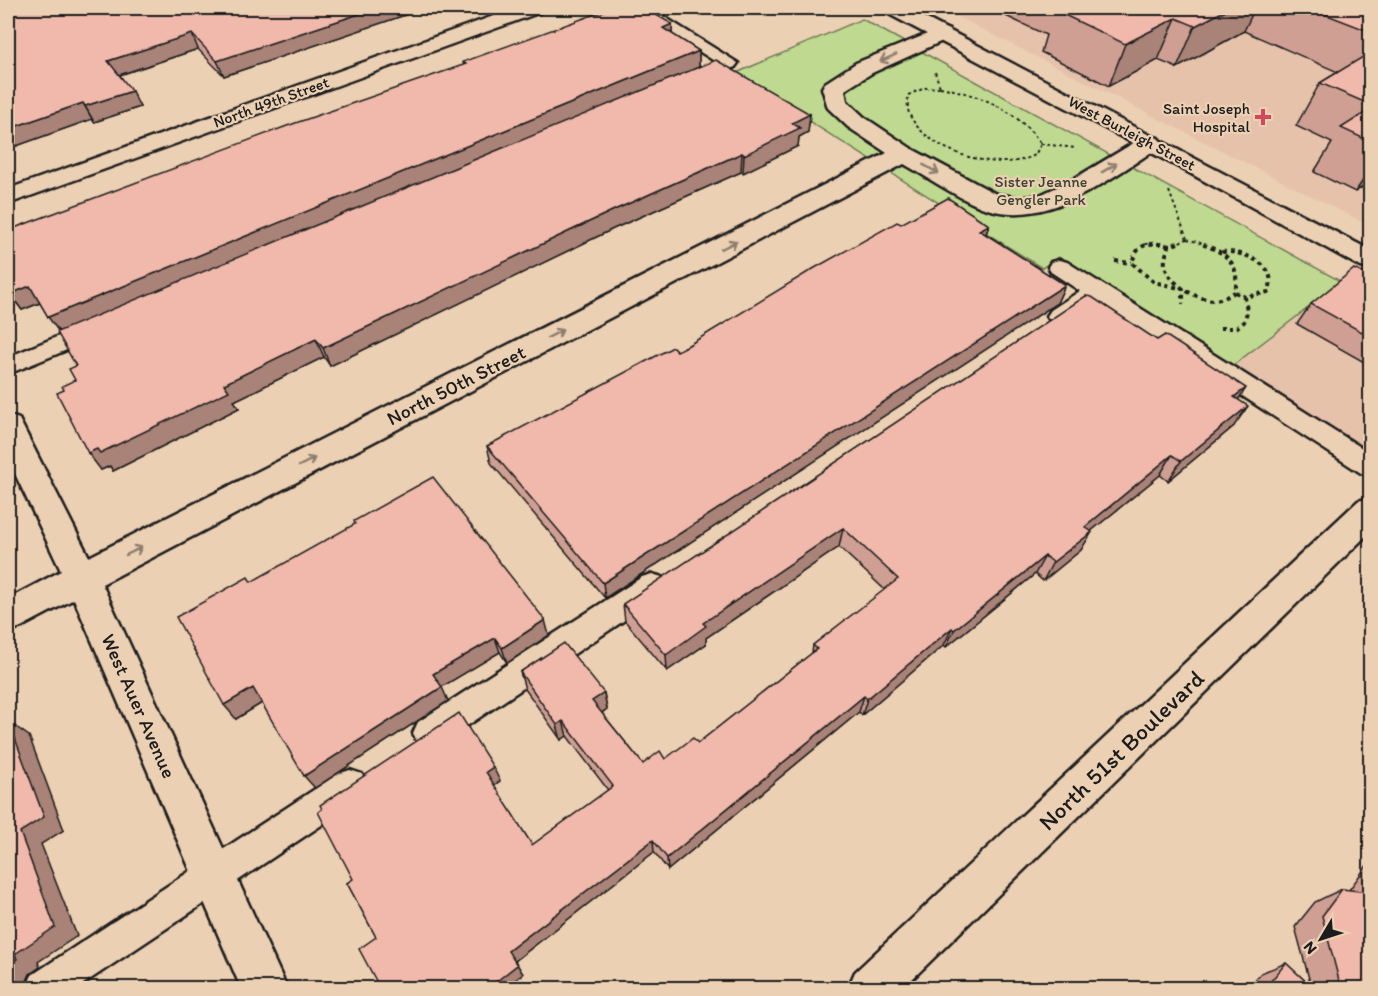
<svg xmlns="http://www.w3.org/2000/svg" width="1378" height="996" font-family="Itim,sans-serif">
<rect width="100%" height="100%" fill="#ecd0b3"/>
<filter id="ink" filterUnits="userSpaceOnUse"><feTurbulence type="fractalNoise" baseFrequency=".0167" numOctaves="2"/><feDisplacementMap in="SourceGraphic" scale="12" xChannelSelector="R" yChannelSelector="G"/><feConvolveMatrix kernelMatrix="1 2 1 2 8 2 1 2 1" color-interpolation-filters="sRGB"/></filter>
<g filter="url(#ink)">
<g fill="#e6c2ab">
<path d="M940,8H1370V226Z"/>
<path d="M1342,282L1370,297V447L1367,450L1232,366Z"/>
</g>
<path fill="#bfd990" stroke="#6e7a56" stroke-width="1.5" d="M862,19L1342,282L1232,366L1058,257L1042,268L734,74Z"/>
<g fill="none" stroke-linecap="round" stroke-linejoin="round">
<defs>
<g id="lane">
<path d="M631,8H650L738,63L735,67L698,83H686L683,79L686,75L716,62Z"/>
<path d="M1059,260L1067,262L1370,453V476L1361,473L1096,301C1083,311 1068,326 1051,322L1047,316L1051,310L1080,291L1051,272L1048,267L1051,262Z"/>
<path d="M98,320L106,322L110,328L106,334L8,374V357Z"/>
<path d="M652,574L662,577L666,586L662,595L440,744L429,748L418,744L413,733L418,722L642,577Z"/>
<path d="M350,770L362,774L367,786L362,798L77,988H26L32,975L338,774Z"/>
</g>
<g id="street">
<path d="M516,8H544L541,12L8,204V189Z"/>
<path d="M942,28L949,30L952,34L949,38L872,73L845,90L847,101L864,117L912,149L996,194L1021,198L1040,195L1072,180L1142,138L1150,136L1158,138L1162,143L1158,148C1107,180 1045,231 981,207C954,196 928,177 904,164L102,584L287,988H241L74,599L21,627L8,632V599L61,571L8,459V415L19,419L89,557L887,153L848,127L828,108L822,88L825,83L856,63Z"/>
</g>
<g id="secondary">
<path d="M882,8H906L1370,250V269L1361,267L1186,171L885,12Z"/>
<path d="M1370,498V532L903,988H848L855,972L1358,501Z"/>
</g>
</defs>
<use href="#lane" stroke="#1c1c1c" stroke-width="5"/>
<use href="#street" stroke="#1c1c1c" stroke-width="5"/>
<use href="#secondary" stroke="#1c1c1c" stroke-width="5"/>
<g stroke="#1c1c1c" stroke-width="2" stroke-dasharray="3 3" stroke-linecap="butt">
<path d="M935,72L940,87"/>
<path d="M940,87C981,95 1016,109 1041,144L1035,155C1000,174 925,152 909,113C907,108 908,101 908,95L925,88Z"/>
<path d="M1041,144L1076,148"/>
<path d="M1169,191L1187,239"/>
<path d="M1187,239L1204,244"/>
<path d="M1145,244H1162"/>
<path d="M1174,244L1187,239"/>
</g>
<g stroke="#1c1c1c" stroke-width="4" stroke-dasharray="4 4" stroke-linecap="butt">
<path d="M1178,243L1169,246C1167,252 1164,258 1165,265C1168,283 1195,299 1213,300C1221,300 1228,296 1235,292C1241,262 1225,252 1199,243"/>
<path d="M1169,246C1150,241 1137,243 1132,263L1154,282L1183,289V304"/>
<path d="M1222,252C1242,250 1281,265 1268,292L1245,297L1235,292"/>
<path d="M1115,261L1132,263"/>
<path d="M1220,328H1236L1244,322L1247,312L1245,297"/>
</g>
<use href="#lane" fill="#ecd0b3" fill-rule="evenodd"/>
<use href="#street" fill="#ecd0b3" fill-rule="evenodd"/>
<use href="#secondary" fill="#ecd0b3" fill-rule="evenodd"/>
</g>
<g fill="#cf9f93" stroke="#1c1c1c" stroke-width="1.5">
<path d="M8,8H426L224,76L198,49L120,75L140,107L94,122L92,119L8,149Z"/>
<path d="M989,8H1371V181L1355,192L1314,172L1332,143L1296,126L1320,83L1338,72L1244,31L1177,68L1158,60L1109,86L1041,52L1046,35Z"/>
<path d="M672,24V34L699,51V67L810,114L808,132L799,137L798,146L743,173L741,172L613,229L330,366L324,357L234,401L239,408L113,471L110,466L101,470L64,390L75,380L76,366L59,332L40,303L22,310L10,294L464,65L463,62Z"/>
<path d="M901,224L989,225L986,234L1065,285L1057,303L605,598L491,463L487,446L687,346Z"/>
<path d="M1371,277V366L1297,324L1311,304Z"/>
<path d="M1086,296L1238,400L1234,426L1168,481L1160,475L1091,531L1081,550L1043,581L1035,574L946,647L944,645L862,715L859,712L668,870L654,852L515,961L523,974L505,988H380L376,937L347,883L500,781L494,785L532,845L608,790L567,736L561,740L525,689L520,672L604,693L607,709L602,713L643,764L665,759L698,743L812,653L813,645L885,590L839,547L706,638V644L667,671L625,621L623,604Z"/>
<path d="M251,581L549,635L507,663L500,652L441,687L448,701L315,788L262,703L236,719Z"/>
<path d="M1371,841V849L1367,846Z"/>
<path d="M1371,860V988H1248L1261,973L1286,963L1311,986L1295,927L1315,902L1342,889L1349,890Z"/>
</g>
<g fill="#a98278" stroke="#1c1c1c" stroke-width="1.5">
<path d="M377,8H426L224,76L217,61Z"/>
<path d="M1230,8H1255L1244,31L1177,68L1195,26Z"/>
<path d="M1176,18L1158,60L1109,86L1125,44Z"/>
<path d="M672,24V40L663,28Z"/>
<path d="M192,34L198,49L116,76L108,61Z"/>
<path d="M699,51V67L60,333L48,317Z"/>
<path d="M132,91L140,107L94,122L85,106Z"/>
<path d="M83,103L92,119L8,149V129Z"/>
<path d="M810,114L808,132L799,137L798,146L743,173L744,155L792,123Z"/>
<path d="M742,153L741,172L613,229L330,366L323,348L612,211Z"/>
<path d="M1371,169V181L1355,192Z"/>
<path d="M989,225L983,242L979,230Z"/>
<path d="M1065,285L1057,303L605,598L603,583Z"/>
<path d="M30,286L42,302L22,310L10,294Z"/>
<path d="M316,339L324,357L234,401L239,408L113,471L110,466L101,470L88,453L224,384Z"/>
<path d="M1246,388L1233,408L1234,397Z"/>
<path d="M1248,406L1234,426L1168,481L1181,461Z"/>
<path d="M1172,455L1160,475L1074,545L1085,527Z"/>
<path d="M843,528L839,547L706,638V644L667,671L666,655L703,623Z"/>
<path d="M1092,532L1081,550L1043,581L1053,562Z"/>
<path d="M1045,556L1035,574L946,647L954,630Z"/>
<path d="M545,620L549,635L507,663L502,648Z"/>
<path d="M952,628L944,645L862,715L867,699Z"/>
<path d="M495,638L500,652L440,688L433,674Z"/>
<path d="M442,687L448,701L315,788L304,776Z"/>
<path d="M253,688L265,701L236,719L224,705Z"/>
<path d="M604,693L607,709L595,717L592,701Z"/>
<path d="M864,696L859,712L668,870L667,858Z"/>
<path d="M563,721L567,736L561,740L557,725Z"/>
<path d="M9,722L29,736L64,830L41,844L77,936L38,962L40,967L30,974L26,983L43,988H27L8,983V965L15,954L20,832Z"/>
<path d="M493,767L500,781L493,786L486,772Z"/>
<path d="M653,840L654,852L515,961L523,974L505,988H488L508,951Z"/>
</g>
<g fill="#f1b9ab" stroke="#1c1c1c" stroke-width="1.5">
<path d="M8,8H377L217,61L192,34L108,61L132,91L85,106L83,103L8,129Z"/>
<path d="M612,8H644L672,24L663,28L699,51L48,317L30,286L10,294L8,290V237L12,235L9,230L287,126L466,64L463,62Z"/>
<path d="M1059,8H1230L1195,26L1176,18L1125,44L1054,10Z"/>
<path d="M1309,8H1371V32Z"/>
<path d="M1371,52V105L1320,83Z"/>
<path d="M716,60L810,114L792,123L800,128L744,155L742,153L612,211L323,348L316,339L224,384L229,391L100,453L97,449L88,453L57,393L64,390L62,386L75,380L69,369L76,366L57,332Z"/>
<path d="M1371,109V142L1341,128Z"/>
<path d="M948,198L989,225L979,230L1065,285L603,583L487,446L673,347L677,351L687,346L813,269L897,222L901,224Z"/>
<path d="M1354,269L1371,277V337L1311,304Z"/>
<path d="M1086,296L1092,297L1157,340L1165,335L1246,388L1234,397L1248,406L1181,461L1172,455L1085,527L1092,532L1053,562L1045,556L954,630L952,628L867,699L864,696L667,858L653,840L508,951L517,965L488,988H380L359,949L376,937L347,883L353,879L318,812L322,809L320,805L459,713L493,767L486,772L532,845L613,786L563,721L557,725L520,672L564,643L604,693L592,701L643,764L660,751L665,759L693,738L698,743L817,649L813,645L898,579L843,528L703,623L706,626L666,655L623,604Z"/>
<path d="M433,477L545,620L502,648L495,638L433,674L442,687L304,776L253,688L224,705L176,617L248,577L251,582L355,524L354,521Z"/>
<path d="M9,722L44,817L20,832L55,927L15,954L17,959L8,965V723Z"/>
<path d="M1371,886V988H1341L1322,916L1342,889L1367,892Z"/>
<path d="M1286,963L1313,988H1265Z"/>
<path d="M8,981L25,983L27,988H8Z"/>
</g>
<defs><path id="oneway-shaft" d="M-6 0H5M1.5-3L5.5 0L1.5 3" fill="none" stroke-width="1.6" stroke-linecap="round" stroke-linejoin="round" transform="scale(1.5)"/></defs>
<g stroke="#8e7f6f">
<use href="#oneway-shaft" transform="translate(888 58) rotate(156)"/>
<use href="#oneway-shaft" transform="translate(1109 168) rotate(-31)"/>
<use href="#oneway-shaft" transform="translate(931 169) rotate(29)"/>
<use href="#oneway-shaft" transform="translate(729 245) rotate(-27)"/>
<use href="#oneway-shaft" transform="translate(555 334) rotate(-27)"/>
<use href="#oneway-shaft" transform="translate(307 462) rotate(-27)"/>
<use href="#oneway-shaft" transform="translate(134 551) rotate(-27)"/>
</g>
</g>
<path fill="#d1495b" stroke="#ecd0b3" stroke-width="2" d="M1260 108h6v6h6v6h-6v6h-6v-6h-6v-6h6z"/>
<g text-anchor="middle" dominant-baseline="central" stroke-width="4.5" stroke-linejoin="round" paint-order="stroke">
<g font-size="16" fill="#1c1c1c" stroke="#ecd0b3">
<text transform="translate(271 102) rotate(-20)">North 49th Street</text>
<text transform="translate(1132 133) rotate(28)">West Burleigh Street</text>
</g>
<g font-size="16" fill="#1c1c1c" stroke="#ecd0b3" text-anchor="end">
<text x="1250" y="108">Saint Joseph<tspan x="1250" dy="18">Hospital</tspan></text>
</g>
<g font-size="16" fill="#3d4233" stroke="#ecd0b3">
<text x="1041" y="181">Sister Jeanne<tspan x="1041" dy="18">Gengler Park</tspan></text>
</g>
<g font-size="20" fill="#1c1c1c" stroke="#ecd0b3">
<text transform="translate(456 385) rotate(-27)">North 50th Street</text>
<text transform="translate(139 706) rotate(66)">West Auer Avenue</text>
</g>
<g font-size="24" fill="#1c1c1c" stroke="#ecd0b3">
<text transform="translate(1121 750) rotate(-44)">North 51st Boulevard</text>
</g>
</g>
<rect width="1378" height="996" fill="none" stroke="#ecd0b3" stroke-width="30"/>
<rect x="15" y="15" width="1348" height="966" fill="none" stroke="#1c1c1c" stroke-width="2" filter="url(#ink)"/>
<g transform="translate(1321 939) rotate(231)" stroke="#ecd0b3" stroke-width="4.5" paint-order="stroke">
<path d="M0-4.5L10 22L0 15L-10 22Z" fill="#1c1c1c"/>
<text y="-9" font-size="16" font-weight="bold" text-anchor="middle" fill="#1c1c1c">N</text>
</g>
</svg>
